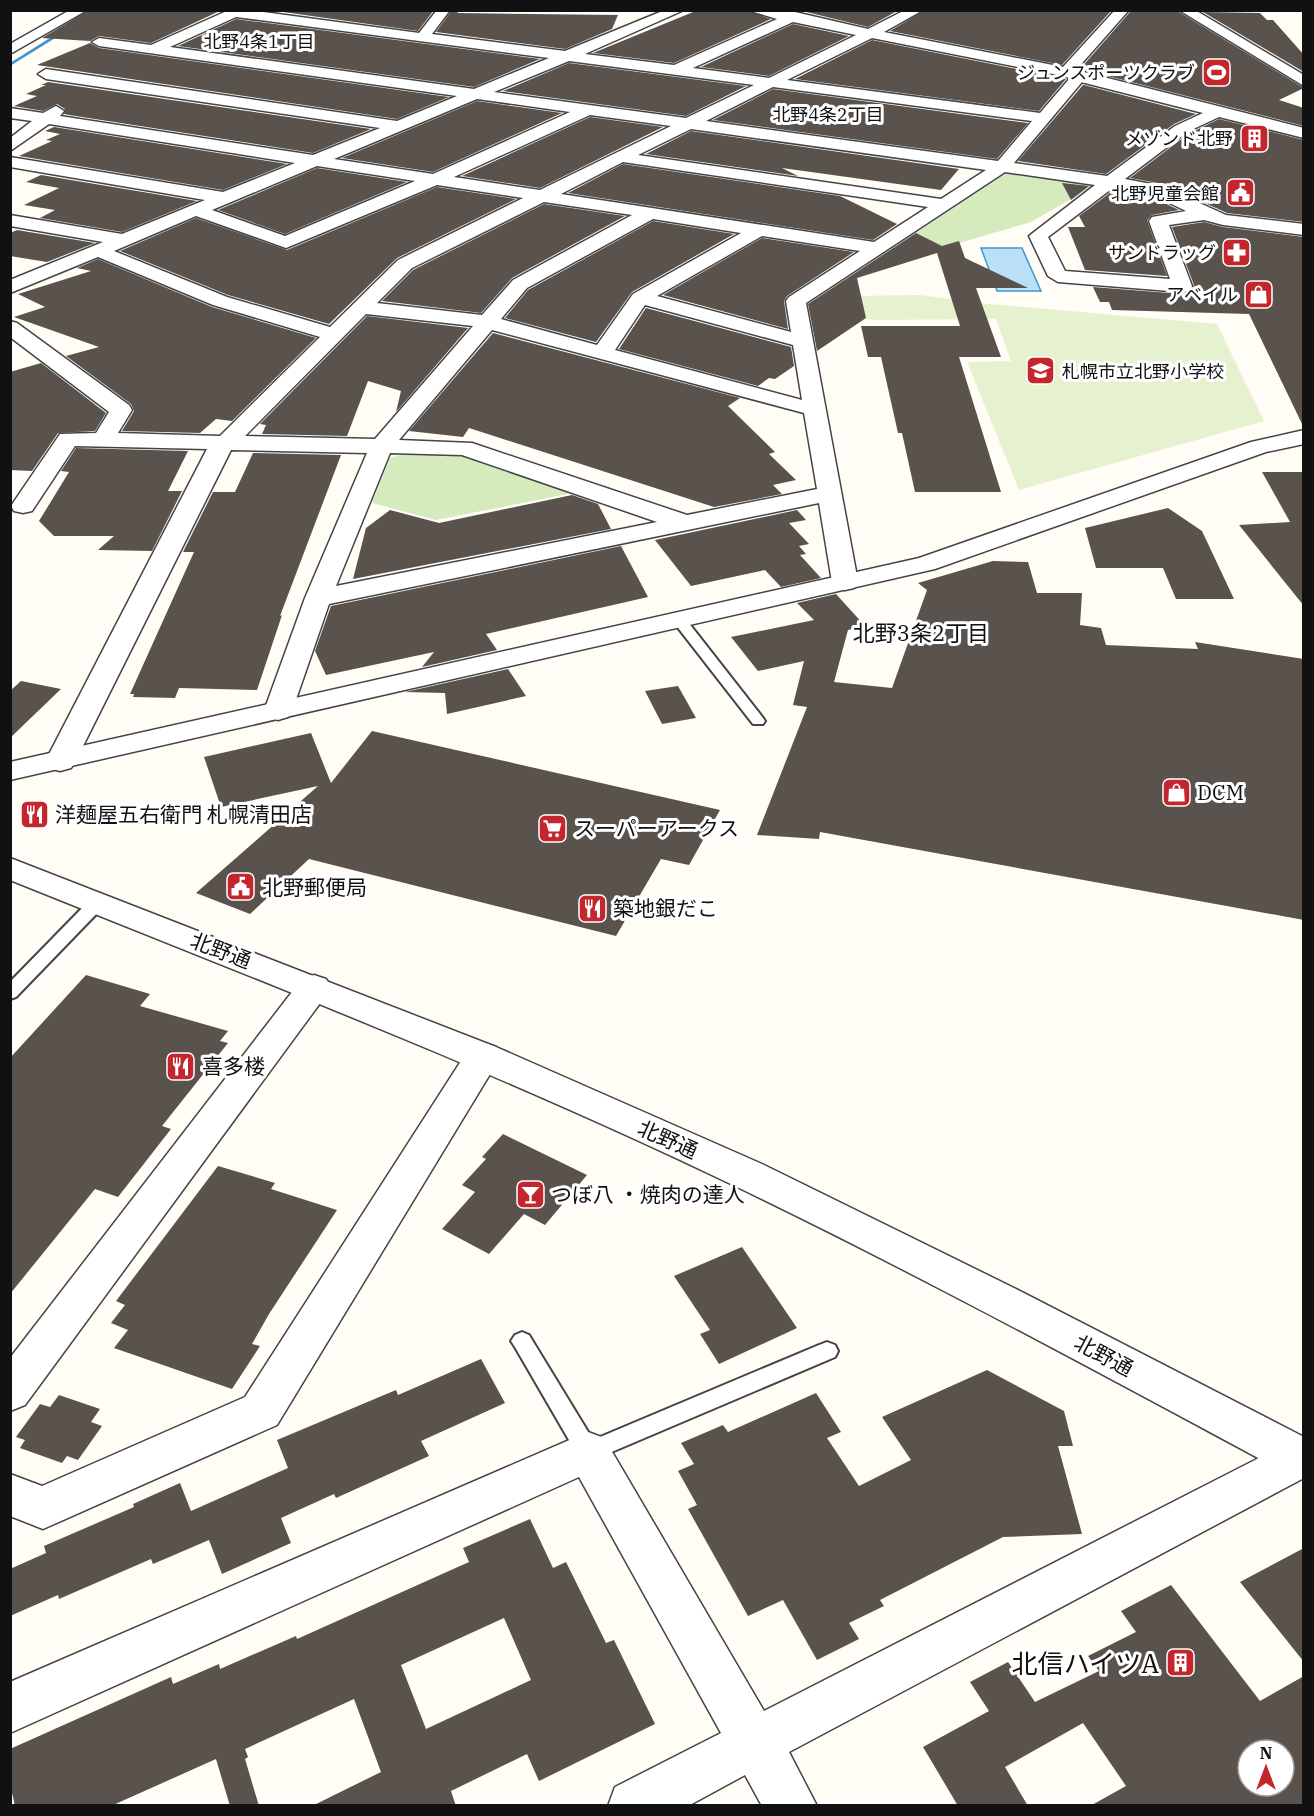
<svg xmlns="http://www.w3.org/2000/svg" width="1314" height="1816" font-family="'IBM Plex Serif','Noto Sans JP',serif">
<rect width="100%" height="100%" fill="#fffdf5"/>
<g fill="#d5ebbd">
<path d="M1013,173L1089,184L1092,187L1031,222L939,249L907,239L1005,174Z"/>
<path d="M405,453L458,455L573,493L436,520L372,503L390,458Z"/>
</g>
<path fill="#e6f2cf" d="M920,295L989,304L1217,324L1264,421L1019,490L967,362L1011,361L996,319L874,320L837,313L855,296Z"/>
<path fill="#b9e0f7" stroke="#3f96cf" stroke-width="1.5" d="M981,248H1022L1041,291H997Z"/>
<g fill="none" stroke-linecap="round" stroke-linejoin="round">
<path fill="#3f96cf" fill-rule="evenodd" d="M61,31L65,32L10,66V63Z"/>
</g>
<g fill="#5a524d" fill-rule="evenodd">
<path d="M89,10H222L151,43L99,36L90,41L42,38Z"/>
<path d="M269,10H434L418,31Z"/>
<path d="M452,10H461L457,13L618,15L612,29L565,49L436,32Z"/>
<path d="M698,10H745L771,19L674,63L593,53Z"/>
<path d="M798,10H899L868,27Z"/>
<path d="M925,10H1092L1089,12H1110L1062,65L890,31Z"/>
<path d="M1130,12H1179L1304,88L1279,100L1304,108V126L1080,69Z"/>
<path d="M1203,12L1260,13L1267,20H1273L1304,55V72Z"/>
<path d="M236,19L540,59L474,87L178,46Z"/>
<path d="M793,24L849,36L769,76L701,67Z"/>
<path d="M872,40L1062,78L1066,79L1039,111L795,79Z"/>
<path d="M90,43L99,48L449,97L397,119L37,65Z"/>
<path d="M569,63L746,86L686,116L503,91Z"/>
<path d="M48,82L371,129L313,153L69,115L64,114L65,109L57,104L43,111L14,106L37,96L26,94L46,85H41Z"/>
<path d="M1083,85H1084L1196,114L1174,124L1106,174L1018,161Z"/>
<path d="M773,89L1028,123L997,159L713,120Z"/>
<path d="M477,101L562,113L433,172L342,158Z"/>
<path d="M590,117L663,127L540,188L462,176Z"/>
<path d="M1219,119L1304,140V222L1227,213L1163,184L1130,178L1188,134Z"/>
<path d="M54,127L287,164L223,190L19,156L52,141L46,140L60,134L45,131Z"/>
<path d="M691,131L959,169L941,190L782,168L798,176L646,154Z"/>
<path d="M623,164L840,196L897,224L873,240L568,193Z"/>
<path d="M317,168L407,182L285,234L218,210Z"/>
<path d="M41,175L197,201L122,232L40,218L55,210L24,205L59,188L26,182Z"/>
<path d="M1062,183L1089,186L1071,200Z"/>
<path d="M437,187L516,199L397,258L329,324L228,295L120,251L196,218L287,250Z"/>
<path d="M1115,189L1150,196L1179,210L1152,215L1147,220L1167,276L1085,270L1068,227H1085L1079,216Z"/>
<path d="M544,204L625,216L512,278L481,313L382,301L413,270Z"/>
<path d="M653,221L734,234L632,292L596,342L505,318L528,290Z"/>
<path d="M1204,222L1223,227L1304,237V428L1249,314L1112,310L1109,302H1100L1093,287L1182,294L1191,291L1194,285L1172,227Z"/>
<path d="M17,230L95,243L47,262L10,256V233Z"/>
<path d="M916,233L942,246L959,241L965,258L1028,288H976L1001,357H959L1001,492H915L902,433H898L881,357H868L861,326H960L937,253L857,278L866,318L817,351L808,304Z"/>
<path d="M762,238L854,252L787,296L784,301L788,329L663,295Z"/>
<path d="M98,259L212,307L316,338L232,421L216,419L200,433L122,431L134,411L131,404L66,356L99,347L14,317L45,307L18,294L91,271L77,268Z"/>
<path d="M646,308L791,347L794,366L775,379L769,378L758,386L619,349Z"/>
<path d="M367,316L468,328L396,412L401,391L368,381L347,436L262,434L266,425L260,424Z"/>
<path d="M493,333L740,398L728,406L775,452L769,454L796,480L773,485L782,494L714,507L469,428L463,437L409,431Z"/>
<path d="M41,363L106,413L95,431L58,433L32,471L10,470V372Z"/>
<path d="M76,448L188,451L168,491H182L152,551L98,550L114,536H54L39,521L69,472L61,471Z"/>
<path d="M253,453L341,455L280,616L282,615L257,690L179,688L175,698L133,697L134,694H130L194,552H183L213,492H235Z"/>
<path d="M1262,472H1304V606L1239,525L1290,522Z"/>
<path d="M572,495L598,504L611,529L353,579L366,528L390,510L439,523Z"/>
<path d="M1168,508L1202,531L1234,599H1176L1163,568H1096L1085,528Z"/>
<path d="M797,510L806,520L789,523L809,544L799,546L806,554L800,555L821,578L781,587L765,570L691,586L655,540Z"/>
<path d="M621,546L648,597L486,634L497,650L422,667L434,652L326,675L315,651L331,606Z"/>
<path d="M993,561L1028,562L1037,593H1082L1080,625L1101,628L1106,645L1198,649L1195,642L1304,659V920L820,832L819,839L757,835L807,707L793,705L804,661L758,671L731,637L814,620L797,603L836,594L865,626L848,630L834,682L892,688L927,590L918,583Z"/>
<path d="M508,669L526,696L447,714L445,693L405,692Z"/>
<path d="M21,681L61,689L10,738V691Z"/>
<path d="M678,686L696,718L662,724L645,691Z"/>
<path d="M372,731L720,810L689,865L661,859L616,936L309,859L250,914L196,893L318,786L221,807L204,757L311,733L331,783Z"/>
<path d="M86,975L150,994L140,1006L228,1031L220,1041L228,1043L162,1126L171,1129L118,1197L95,1189L10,1294V1058Z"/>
<path d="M503,1134L587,1175L545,1225L524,1214L489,1254L442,1229L475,1192L462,1185L486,1159L482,1157Z"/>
<path d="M218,1166L275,1183L271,1189L337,1210L269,1314L252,1344L260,1346L232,1389L114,1348L128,1330L111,1323L125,1305L116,1301Z"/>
<path d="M742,1247L797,1328L719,1364L700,1334L710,1330L674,1276Z"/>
<path d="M481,1359L505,1403L421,1441L429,1456L336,1498L334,1494L281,1518L291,1543L222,1574L209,1540L153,1564L151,1559L59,1599L58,1595L10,1616V1569L46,1553L44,1546L134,1507L133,1504L180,1483L191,1511L288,1468L277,1440L396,1390L398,1395Z"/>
<path d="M987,1370L1064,1411L1073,1446H1058L1082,1534L1003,1537L880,1600L884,1606L849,1623L859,1639L817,1660L783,1600L748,1616L688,1509L697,1505L678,1471L694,1464L681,1443L723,1425L728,1432L816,1393L841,1432L827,1438L859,1486L911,1460L882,1417Z"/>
<path d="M59,1395L100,1409L91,1422L102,1426L78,1460L67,1456L62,1463L20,1448L25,1440L16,1437L40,1404L50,1407Z"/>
<path d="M530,1519L553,1568L566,1562L606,1643L614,1640L655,1724L539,1781L527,1754L451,1791L456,1806H312L381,1772L354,1699L245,1749L248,1757L245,1759L259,1806H230L216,1759L111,1806H15L10,1784V1749L171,1677L173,1684L219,1664L220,1669L296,1636L297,1639L469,1562L463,1548ZM504,1618L531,1680L426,1729L401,1665Z"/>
<path d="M1304,1548V1662L1240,1582Z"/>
<path d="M1171,1585L1260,1701L1304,1676V1806H1090L1126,1786L1083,1723L1005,1767L1028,1806H958L923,1747L989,1711L970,1682L1008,1662L1035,1702L1099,1671L1088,1656L1136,1632L1121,1611ZM1248,1750H1284V1786H1248Z"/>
</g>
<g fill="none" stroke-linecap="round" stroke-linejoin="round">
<defs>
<g id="service">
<path d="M679,616L684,617L763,718L765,721L763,724H753L672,620Z"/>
<path d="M98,897L106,902L104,906L16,997L10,999V982L92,898Z"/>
<path d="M522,1332L529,1335L593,1440L819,1345L827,1342L835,1345L838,1351L835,1357L588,1462L580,1459L515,1347L511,1341L515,1335Z"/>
</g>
<g id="minor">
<path d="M70,10H87L10,54V44Z"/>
<path d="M229,10H248L419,33L437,10H450L432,34L565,51L665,10H684L585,54L674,65L777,19L747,10L795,12L868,29L905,10H923L884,32L1063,67L1115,10H1129L1076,70L1304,128V138L1219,117L1187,132L1125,179L1162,186L1226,215L1304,224V235L1223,225L1204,220L1169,225L1192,286L1189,290L1182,292L1058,282L1048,276L1029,236L1095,185L1005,172L806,303L858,582L854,588L845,590L836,588L832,582L819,503L329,604L292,711L288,717L278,720L268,717L264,711L305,598L367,453L231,450L75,762L71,768L60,771L49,768L45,762L207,449L75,446L32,511L23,513L14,511L11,506L60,434L96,433L109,412L10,337V321L17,323L129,405L132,410L118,433L220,436L320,337L213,305L98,257L10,293V280L103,242L10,226V215L122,234L205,200L10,167V157L223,192L295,163L49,124L10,151V138L32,121L10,118V108L43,113L56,106L64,111L60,116L313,155L380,128L46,79L38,74L46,69L397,121L457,96L99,46L92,42L99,38L151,45ZM236,17L549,58L474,89L170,47ZM793,22L856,35L769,78L693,68ZM872,38L1063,76L1070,78L1040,113L787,80ZM569,61L754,85L686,118L494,92ZM1082,82L1085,83L1203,113L1175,126L1107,176L1014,163ZM773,87L1032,121L998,161L706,121ZM477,99L570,112L433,174L334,159ZM590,115L671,126L540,190L454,177ZM691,129L986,170L941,199L638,155ZM623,162L928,207L874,242L561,194ZM317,166L415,181L285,236L212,210ZM437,185L523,198L398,260L330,327L227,297L114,251L196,216L286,248ZM1114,187L1151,194L1186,211L1152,217L1149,221L1170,279L1065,271L1048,237ZM544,202L632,215L513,280L482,315L377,303L412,268ZM653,219L741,233L633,294L597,345L501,319L527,288ZM762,236L860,251L789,297L786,301L791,332L657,296ZM645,305L793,345L802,400L615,350ZM366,314L473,326L375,439L245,436ZM492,330L804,413L817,489L687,515L472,443L399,440ZM390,453L462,455L657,522L336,586Z"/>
<path d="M314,975L326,979L331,987L326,995L25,1405L10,1411V1358L302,979Z"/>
<path d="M483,1043L496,1047L501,1056L277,1425L43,1529L10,1516V1474L42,1486L245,1397L470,1047Z"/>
<path d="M588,1432L604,1438L764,1711L1300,1437L1304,1438V1478L789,1752L817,1806H762L745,1775L688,1806H608L615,1787L721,1733L579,1477L10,1733V1682Z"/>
</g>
<g id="tertiary">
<path d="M1179,10H1195L1304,75V86Z"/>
<path d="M1304,430V444L1266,452L935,569L10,780V762L919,558L1251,442Z"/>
<path d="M10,858L496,1047L762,1164L1014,1288L1304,1437V1480L1288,1474C1105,1376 922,1276 735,1186C499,1072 254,978 10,880Z"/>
</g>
</defs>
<use href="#service" stroke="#444" stroke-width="4"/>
<use href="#minor" stroke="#444" stroke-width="3"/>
<use href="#tertiary" stroke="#444" stroke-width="3"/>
<use href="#service" fill="#fff" fill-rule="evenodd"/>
<use href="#minor" fill="#fff" fill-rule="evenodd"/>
<use href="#tertiary" fill="#fff" fill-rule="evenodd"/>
</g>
<defs>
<symbol id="stadium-square" viewBox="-11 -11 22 22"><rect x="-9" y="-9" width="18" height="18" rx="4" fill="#c4262e" stroke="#fff"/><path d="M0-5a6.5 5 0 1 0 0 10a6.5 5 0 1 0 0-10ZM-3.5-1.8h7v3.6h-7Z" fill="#fff"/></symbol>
<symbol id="building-square" viewBox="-11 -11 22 22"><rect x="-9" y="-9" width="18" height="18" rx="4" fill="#c4262e" stroke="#fff"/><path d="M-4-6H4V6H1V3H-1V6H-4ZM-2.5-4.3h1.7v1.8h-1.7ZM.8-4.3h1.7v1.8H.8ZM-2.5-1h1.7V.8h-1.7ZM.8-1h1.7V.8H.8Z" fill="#fff"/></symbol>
<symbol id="civic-square" viewBox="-11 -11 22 22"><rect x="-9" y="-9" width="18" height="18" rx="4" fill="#c4262e" stroke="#fff"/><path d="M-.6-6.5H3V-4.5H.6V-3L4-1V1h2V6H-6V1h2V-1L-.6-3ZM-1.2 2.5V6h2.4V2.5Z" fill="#fff"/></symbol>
<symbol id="pharmacy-square" viewBox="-11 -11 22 22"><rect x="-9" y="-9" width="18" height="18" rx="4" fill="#c4262e" stroke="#fff"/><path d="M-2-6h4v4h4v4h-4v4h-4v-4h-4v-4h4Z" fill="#fff"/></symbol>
<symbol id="shop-square" viewBox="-11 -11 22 22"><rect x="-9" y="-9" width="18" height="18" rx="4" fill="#c4262e" stroke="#fff"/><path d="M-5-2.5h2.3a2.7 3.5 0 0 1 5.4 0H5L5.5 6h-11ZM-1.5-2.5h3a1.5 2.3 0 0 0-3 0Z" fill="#fff"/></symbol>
<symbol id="school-square" viewBox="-11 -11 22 22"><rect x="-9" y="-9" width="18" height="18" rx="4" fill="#c4262e" stroke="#fff"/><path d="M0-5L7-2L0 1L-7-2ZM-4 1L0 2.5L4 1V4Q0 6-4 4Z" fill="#fff"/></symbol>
<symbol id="restaurant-square" viewBox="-11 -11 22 22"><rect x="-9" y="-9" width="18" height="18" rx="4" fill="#c4262e" stroke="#fff"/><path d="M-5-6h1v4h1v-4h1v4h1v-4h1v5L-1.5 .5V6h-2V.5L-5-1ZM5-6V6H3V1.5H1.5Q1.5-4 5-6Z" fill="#fff"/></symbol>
<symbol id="supermarket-square" viewBox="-11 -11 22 22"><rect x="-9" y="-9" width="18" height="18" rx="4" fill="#c4262e" stroke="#fff"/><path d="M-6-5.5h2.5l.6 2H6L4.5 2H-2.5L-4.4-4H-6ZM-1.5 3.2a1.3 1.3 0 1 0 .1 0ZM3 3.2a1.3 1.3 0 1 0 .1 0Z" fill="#fff"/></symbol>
<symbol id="bar-square" viewBox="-11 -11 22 22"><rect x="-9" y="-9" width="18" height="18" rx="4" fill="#c4262e" stroke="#fff"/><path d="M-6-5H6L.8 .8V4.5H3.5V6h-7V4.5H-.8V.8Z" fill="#fff"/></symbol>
</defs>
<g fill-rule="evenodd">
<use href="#stadium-square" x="1200" y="56" width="33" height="33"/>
<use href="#building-square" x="1238" y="122" width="33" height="33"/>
<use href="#civic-square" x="1224" y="176" width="33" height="33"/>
<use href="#pharmacy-square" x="1220" y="236" width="33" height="33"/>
<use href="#shop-square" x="1242" y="278" width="33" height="33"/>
<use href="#school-square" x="1024" y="354" width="33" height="33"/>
<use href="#shop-square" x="1160" y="776" width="33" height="33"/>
<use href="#restaurant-square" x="18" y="798" width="33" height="33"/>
<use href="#supermarket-square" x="536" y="812" width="33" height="33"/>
<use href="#civic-square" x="224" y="870" width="33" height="33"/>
<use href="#restaurant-square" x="576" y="892" width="33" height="33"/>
<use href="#restaurant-square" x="164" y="1050" width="33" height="33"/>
<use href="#bar-square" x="514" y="1178" width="33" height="33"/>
<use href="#building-square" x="1164" y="1646" width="33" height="33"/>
</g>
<g text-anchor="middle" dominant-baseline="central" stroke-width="6" stroke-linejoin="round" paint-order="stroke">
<g font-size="18" fill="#111" stroke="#fff">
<text x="259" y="41">北野4条1丁目</text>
<text x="828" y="114">北野4条2丁目</text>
</g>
<g font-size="18" fill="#111" stroke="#fff" text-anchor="end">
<text x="1195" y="72">ジュンスポーツクラブ</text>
<text x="1233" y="138">メゾンド北野</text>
<text x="1219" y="193">北野児童会館</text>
<text x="1216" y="252">サンドラッグ</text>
<text x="1238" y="294">アベイル</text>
<text x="1062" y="371" text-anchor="start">札幌市立北野小学校</text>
</g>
<g font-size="21" fill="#111" stroke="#fff" text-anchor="start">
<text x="1197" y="792">DCM</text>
<text x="55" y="814">洋麺屋五右衛門 札幌清田店</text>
<text x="574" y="828">スーパーアークス</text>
<text x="262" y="887">北野郵便局</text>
<text x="613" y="908">築地銀だこ</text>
<text x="202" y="1066">喜多楼</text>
<text x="551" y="1194">つぼ八 ・焼肉の達人</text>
</g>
<g font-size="21" fill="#111" stroke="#fff">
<text transform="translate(221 950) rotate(21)">北野通</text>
<text transform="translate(668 1139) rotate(24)">北野通</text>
<text transform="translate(1104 1355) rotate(28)">北野通</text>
</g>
<g font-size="22" fill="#111" stroke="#fff">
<text x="921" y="632">北野3条2丁目</text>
</g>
<g font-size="26" fill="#111" stroke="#fff" text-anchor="end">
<text x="1159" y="1663">北信ハイツA</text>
</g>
</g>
<rect width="1314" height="1816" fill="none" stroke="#111111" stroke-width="24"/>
<g transform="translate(1266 1768)"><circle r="28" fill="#ffffff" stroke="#a0a0a0" stroke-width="1.5"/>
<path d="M0-4.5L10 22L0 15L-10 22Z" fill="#c4262e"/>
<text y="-9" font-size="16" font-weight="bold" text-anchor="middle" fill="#111111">N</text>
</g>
</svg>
